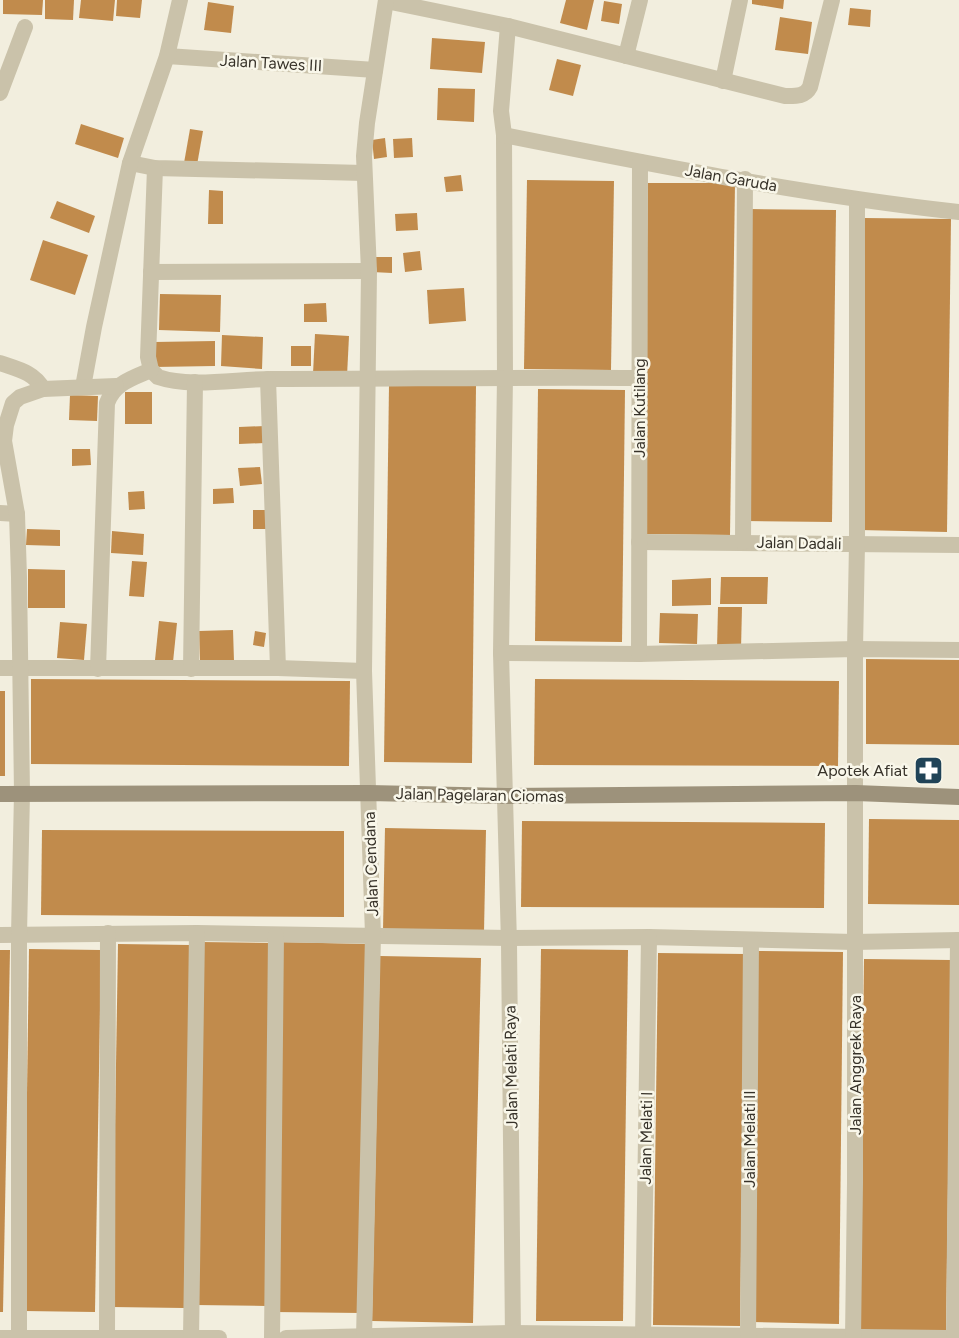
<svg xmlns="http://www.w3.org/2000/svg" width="959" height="1338" font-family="Figtree,sans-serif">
<rect width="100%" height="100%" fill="#f2eede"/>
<g fill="#c18b4c">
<path d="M3,0H43L42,15L3,14Z"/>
<path d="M45,0H74L73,20L45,19Z"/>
<path d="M81,0H115L113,21L79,18Z"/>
<path d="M117,0H142L140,18L116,16Z"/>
<path d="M566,0H594L587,30L560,23Z"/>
<path d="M752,0H784L783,9L752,4Z"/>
<path d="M604,1L622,4L619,24L601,21Z"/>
<path d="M208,2L234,6L231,33L204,30Z"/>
<path d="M850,8L871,10L870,27L848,25Z"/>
<path d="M780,17L812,22L808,54L775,50Z"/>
<path d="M432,38L485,42L482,73L430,69Z"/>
<path d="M557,59L581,65L573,96L549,90Z"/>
<path d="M438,88L475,89L474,122L437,120Z"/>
<path d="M81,124L124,138L118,158L75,144Z"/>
<path d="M190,129L203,131L197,165L184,163Z"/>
<path d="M385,138L387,157L374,159L372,140Z"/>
<path d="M412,138L413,157L394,158L393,139Z"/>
<path d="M461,175L463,191L446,192L444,177Z"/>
<path d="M527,180L614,181L611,370L524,369Z"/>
<path d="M648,183H735L730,535L643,534Z"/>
<path d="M209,190L223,191V224H208Z"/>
<path d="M57,201L95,216L89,233L50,218Z"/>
<path d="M749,209L836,210L832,522L745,521Z"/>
<path d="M417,213L418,230L396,231L395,214Z"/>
<path d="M864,218L951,219L947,532L860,530Z"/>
<path d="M43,240L88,255L75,295L30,280Z"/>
<path d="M420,251L422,270L405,272L403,253Z"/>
<path d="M372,257H392V273L372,272Z"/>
<path d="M464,288L466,321L429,324L427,290Z"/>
<path d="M160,294L221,295L220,332L159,330Z"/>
<path d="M326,303L327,322H304V304Z"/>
<path d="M315,334L349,336L347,376L313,374Z"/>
<path d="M222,335L263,337L262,369L221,366Z"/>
<path d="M215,341V366L154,367V342Z"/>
<rect x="291" y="346" width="20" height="20"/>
<path d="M389,385L476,386L472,763L384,762Z"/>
<path d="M538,389L625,390L622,642L535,641Z"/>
<rect x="125" y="392" width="27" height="32"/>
<path d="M70,395L98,396L97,421L69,420Z"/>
<path d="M265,426V443L239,444V427Z"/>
<path d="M72,449H90L91,465L72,466Z"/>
<path d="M260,467L262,484L240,486L238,468Z"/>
<path d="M233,488L234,503L213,504V489Z"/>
<path d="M144,491L145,509L129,510L128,492Z"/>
<rect x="253" y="510" width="16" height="19"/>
<path d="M27,529L60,530V546L26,545Z"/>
<path d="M112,531L144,534L143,555L111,553Z"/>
<path d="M132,561L147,562L144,597L129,596Z"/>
<path d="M28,569L65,570V608H28Z"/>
<path d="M721,577H768L767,604H720Z"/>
<path d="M711,578V605L672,606V580Z"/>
<path d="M718,607H742L741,649H717Z"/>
<path d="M660,613L698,614L697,644L659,643Z"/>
<path d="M159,621L177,623L173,662L155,660Z"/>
<path d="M60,622L87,624L84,660L57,658Z"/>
<path d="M233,630L234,662L200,663L199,631Z"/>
<path d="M255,631L266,633L264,647L253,645Z"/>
<path d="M866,659L959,660V745L866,744Z"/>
<path d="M31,679L350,681L349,766L31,764Z"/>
<path d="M535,679L839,681L838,766L534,765Z"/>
<rect x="0" y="691" width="5" height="85"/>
<path d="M869,819L959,820V905L868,904Z"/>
<path d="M522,821L825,823L824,908L521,907Z"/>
<path d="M385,828L486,830L484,932L383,930Z"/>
<path d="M42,830L344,831V917L41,915Z"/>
<path d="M201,942L273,943L267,1306L195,1305Z"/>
<path d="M279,942L366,944L361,1313L274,1312Z"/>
<path d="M118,944L190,945L184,1308L112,1307Z"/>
<path d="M29,949L101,950L95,1312L24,1311Z"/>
<path d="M541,949L628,950L623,1321H536Z"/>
<path d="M0,950H10L3,1312H0Z"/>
<path d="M756,951L843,952L839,1324L752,1322Z"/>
<path d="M658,953L745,954L740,1326L653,1325Z"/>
<path d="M380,956L481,958L473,1323L372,1321Z"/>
<path d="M864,959L951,960L946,1332L859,1331Z"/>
</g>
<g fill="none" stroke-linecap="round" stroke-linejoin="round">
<g stroke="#cac2aa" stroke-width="16">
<path d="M386,1L508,26L785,96C795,96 805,97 810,87L832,0"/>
<path d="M508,26L501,111L504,135L505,377L501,653L509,943L513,1338"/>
<path d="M167,56L375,70"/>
<path d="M626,56L640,0"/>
<path d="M723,81L740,0"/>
<path d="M0,93L25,27"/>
<path d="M504,135C655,165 806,195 959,212"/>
<path d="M130,163L155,168L364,173"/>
<path d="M155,168L148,357L151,370L158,377C190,388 236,379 271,379C394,379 516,377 639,378"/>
<path d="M151,272L369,271"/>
<path d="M0,363C17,369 34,372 43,389"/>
<path d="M268,379L278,668"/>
<path d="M83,387L94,327L130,163L167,56L180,0"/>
<path d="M0,513L17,514"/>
<path d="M639,542L959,545"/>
<path d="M743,542L745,179"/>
<path d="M501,653L639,654L855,649L959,650"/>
<path d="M639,654L640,162"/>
<path d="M0,668H278L364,671"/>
<path d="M98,669L107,403C114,383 133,378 151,370"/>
<path d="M191,669L195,382"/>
<path d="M0,935L197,933L509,938L649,937L854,942L959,940"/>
<path d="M0,1338H219"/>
<path d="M19,1338V935L22,793L19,577L17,514L4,441L6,425L13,403L20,397L43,389L116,386"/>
<path d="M107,1338L108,933"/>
<path d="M191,1338L197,933"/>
<path d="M272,1338L276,935"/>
<path d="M286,1338L514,1333L946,1338"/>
<path d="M364,1338L373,935L364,671L369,271L364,156L367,123L386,0"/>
<path d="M643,1338L649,937"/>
<path d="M748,1338L751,941"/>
<path d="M853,1338L855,1183V649L857,544V200"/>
<path d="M954,1338L958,940"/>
</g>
<path stroke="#9d927b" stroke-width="16" d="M0,794L369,793L506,796L856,793L959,797"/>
</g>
<defs>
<symbol id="pharmacy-square" viewBox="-11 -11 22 22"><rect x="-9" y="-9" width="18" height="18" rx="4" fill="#204357" stroke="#f9f7ea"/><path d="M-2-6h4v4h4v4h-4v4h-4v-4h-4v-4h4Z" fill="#fff"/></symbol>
</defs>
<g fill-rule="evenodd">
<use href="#pharmacy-square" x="912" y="754" width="33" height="33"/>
</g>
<g text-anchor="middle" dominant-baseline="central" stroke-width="5" stroke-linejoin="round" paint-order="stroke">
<g font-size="16" fill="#373229" stroke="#f9f7ea">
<text transform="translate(271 63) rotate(3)">Jalan Tawes III</text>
<text transform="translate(731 178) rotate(10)">Jalan Garuda</text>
<text transform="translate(639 408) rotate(-90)">Jalan Kutilang</text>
<text transform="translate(799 543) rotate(1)">Jalan Dadali</text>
<text transform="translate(480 795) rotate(1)">Jalan Pagelaran Ciomas</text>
<text transform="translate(371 864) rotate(-92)">Jalan Cendana</text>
<text transform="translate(855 1065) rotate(-90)">Jalan Anggrek Raya</text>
<text transform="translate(511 1067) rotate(-91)">Jalan Melati Raya</text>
<text transform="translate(646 1138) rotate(-89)">Jalan Melati I</text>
<text transform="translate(749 1139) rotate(-90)">Jalan Melati II</text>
</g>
<g font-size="16" fill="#373229" stroke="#f9f7ea" text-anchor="end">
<text x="908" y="770">Apotek Afiat</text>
</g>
</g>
</svg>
